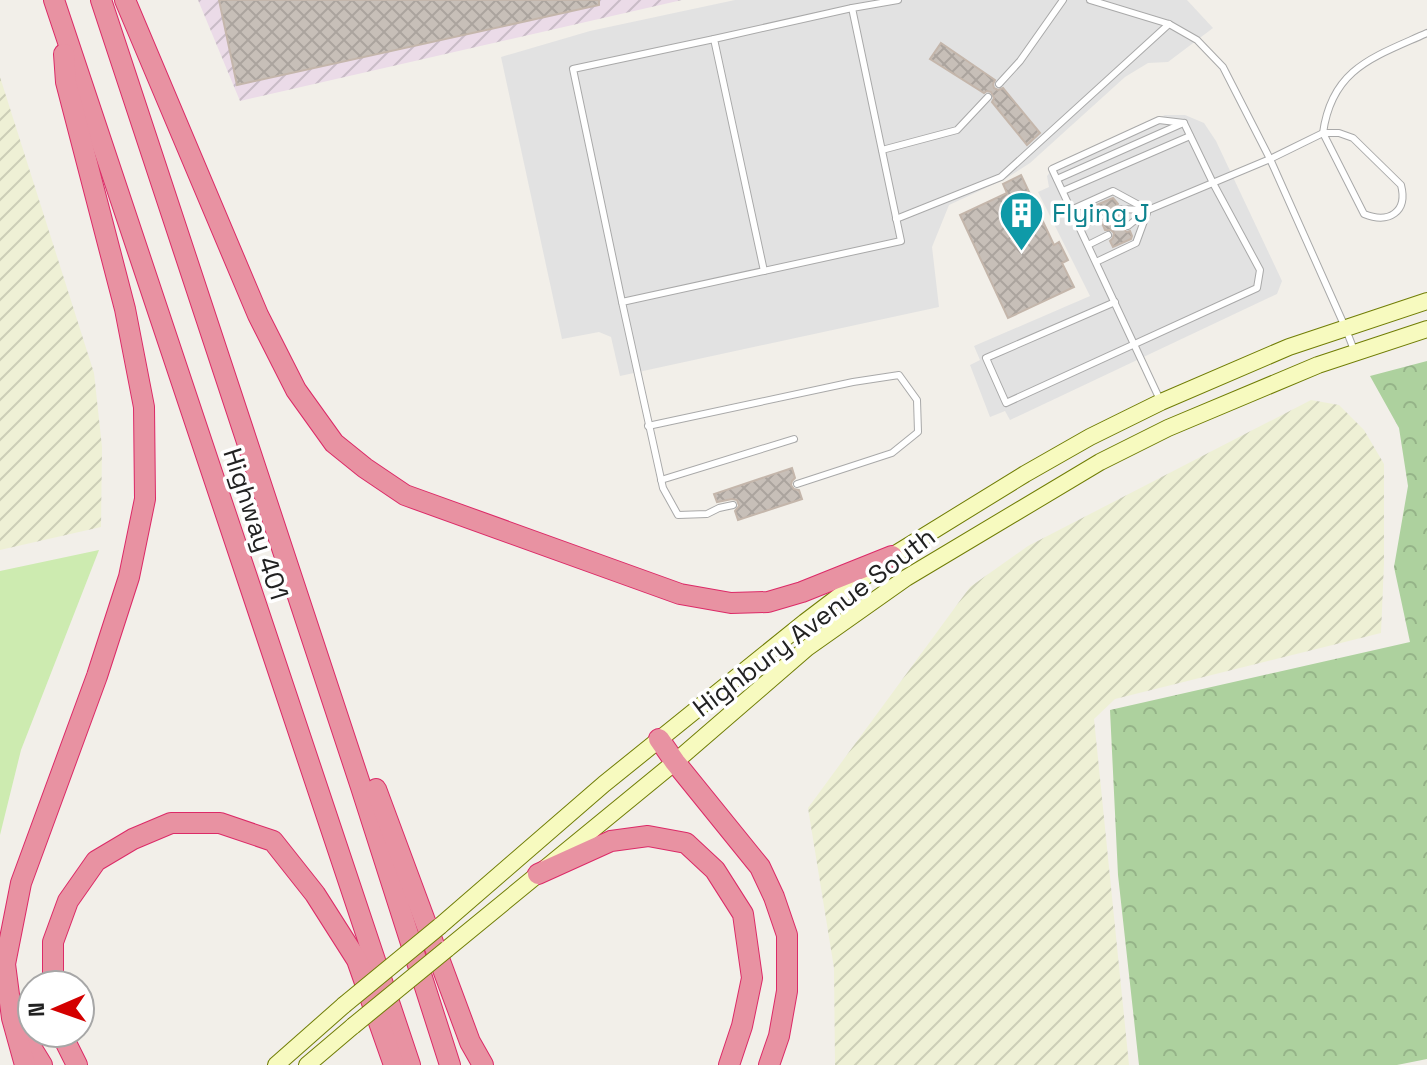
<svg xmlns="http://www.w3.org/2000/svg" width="1427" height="1065" font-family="'Space Grotesk',sans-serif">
<defs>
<pattern id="industrial-furrows" width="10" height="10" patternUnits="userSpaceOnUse" patternTransform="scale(2)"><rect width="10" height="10" fill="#ebdbe8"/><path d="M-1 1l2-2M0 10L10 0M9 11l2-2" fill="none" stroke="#c9bcc7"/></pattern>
<pattern id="farmland-furrows" width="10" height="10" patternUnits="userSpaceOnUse" patternTransform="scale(2)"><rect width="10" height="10" fill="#eef0d5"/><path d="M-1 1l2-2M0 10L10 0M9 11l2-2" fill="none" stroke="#ccceb7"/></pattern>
<pattern id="forest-crowns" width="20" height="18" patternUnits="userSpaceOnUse" patternTransform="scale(2)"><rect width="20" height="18" fill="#add19e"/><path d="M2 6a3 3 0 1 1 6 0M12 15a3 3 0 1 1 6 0" fill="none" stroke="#95b388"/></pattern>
<pattern id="building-cross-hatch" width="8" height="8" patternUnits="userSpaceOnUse" patternTransform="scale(2)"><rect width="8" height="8" fill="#c7bfb8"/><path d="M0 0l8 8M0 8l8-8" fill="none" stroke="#aba49e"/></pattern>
</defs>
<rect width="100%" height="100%" fill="#f2efe9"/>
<path fill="url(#industrial-furrows)" d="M198,0H682L240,101Z"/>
<g fill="url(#farmland-furrows)">
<path d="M0,77L94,373L102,447L101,527L0,550Z"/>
<path d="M1311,400L1339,405L1364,430L1384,464V563L1381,633L1115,699L1094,719L1129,1065H835L834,968L808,808L970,587L1028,546Z"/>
</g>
<path fill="#cdebb0" d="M99,550L21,750L0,835V571Z"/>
<path fill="url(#forest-crowns)" d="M1427,361V1059L1397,1065H1139L1118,875L1110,710L1410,642L1394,567L1408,486L1399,428L1370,376Z"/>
<g fill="#e2e2e2">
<path d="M735,0H1187L1213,28L1168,62L1148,63L1125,77L1030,163L1005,179L949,205L932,247L939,307L620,376L611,337L599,332L562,339L501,57L590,31Z"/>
<path d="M1165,115H1185L1204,123L1216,141L1282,281L1277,294L1010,420L1005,411L990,417L970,365L980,360L974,346L1090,296L1038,192L1049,187L1047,176L1057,164Z"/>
</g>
<g fill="url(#building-cross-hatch)" stroke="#c4b6ab" stroke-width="2">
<path d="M219,0H599V5L237,85Z"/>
<path d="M941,43L995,80L993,84L994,88L998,90L1003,88L1040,133L1027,145L992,102L994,98L991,92L987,91L984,93L930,59Z"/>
<path d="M1021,175L1054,245L1059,242L1068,260L1062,263L1074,287L1008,318L960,215L1007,193L1003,184Z"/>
<path d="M1113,198L1118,204L1114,208L1115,212L1123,215L1125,220L1122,225L1123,229L1127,232L1130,231L1132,236L1131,239L1113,247L1110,241L1113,238L1114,233L1111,230H1105L1102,223L1105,220L1106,215L1103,212H1097L1094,206Z"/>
<path d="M792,468L795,478L792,481L791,485L794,489L799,490L802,499L738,520L735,511L739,506L737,500L732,499L717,502L714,494Z"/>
</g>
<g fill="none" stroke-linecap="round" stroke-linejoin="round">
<defs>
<g id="lane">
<path d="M1090,0L1169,24L1197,40L1223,67L1270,159L1345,327L1354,350"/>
<path d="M999,84L1020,61L1063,0"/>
<path d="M1323,133H1339L1353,138L1401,185C1408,212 1389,224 1364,214Z"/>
<path d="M882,150L957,130L988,97"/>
<path d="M1057,179L1181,124"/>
<path d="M1063,191L1190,136"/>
<path d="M1120,209L1144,210"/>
<path d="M1071,210L1113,191L1148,210"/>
<path d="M896,219L1001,177L1169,24"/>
<path d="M1128,226L1148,210L1270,159L1323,133C1332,68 1374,57 1427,33"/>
<path d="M1079,227L1100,217"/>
<path d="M1088,245L1108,235"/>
<path d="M1096,262L1136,243L1147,213"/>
<path d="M764,271L714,39L852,8"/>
<path d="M622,302L573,69L714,39"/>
<path d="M1115,302L986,358L1006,403L1257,288L1260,270L1213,183L1184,123"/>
<path d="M1161,402L1052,169L1159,120L1184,123"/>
<path d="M648,426L853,382L899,375L917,400L918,432L892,453L797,484"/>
<path d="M661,480L794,439"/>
<path d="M733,505L719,508L707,514L678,515L663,488L622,302L901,241L852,8L898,0"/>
</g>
<g id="secondary">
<path d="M440,926L604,784L805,622L892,556L1025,474L1090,437L1161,402L1289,347L1427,301"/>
<path d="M447,949L675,762L807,648L906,578L1100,462L1168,428L1318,365L1427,329"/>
<path d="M276,1065L344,1005"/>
<path d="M307,1065L353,1026"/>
</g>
<g id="highway">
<path d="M54,0L410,1065"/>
<path d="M101,0L361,787L450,1065"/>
<path d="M125,0L258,315L296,390L334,443L365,468L405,495L680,594L731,603L768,602L802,592L892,556"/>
<path d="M659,739L675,762L760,867L774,897L787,935V991L779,1036L769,1065"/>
<path d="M376,789L470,1042L483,1065"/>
<path d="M538,874L611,841L648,836L686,843L715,870L743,914L752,978L742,1026L729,1065"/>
<path d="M53,985V942L68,901L96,861L133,839L171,823H220L273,841L315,894L357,960L394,1065"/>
<path d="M61,1033L77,1065"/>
<path d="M23,1034L42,1065"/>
<path d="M25,1065L12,1018L5,964L21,883L97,676L129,577L145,499L144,407L125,309L66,82L64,54"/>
</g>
</defs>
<use href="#lane" stroke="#a9a9a9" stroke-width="8"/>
<use href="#secondary" stroke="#707d05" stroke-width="18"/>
<use href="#highway" stroke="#dc2a67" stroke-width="22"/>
<use href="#lane" stroke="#fff" stroke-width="6"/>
<use href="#secondary" stroke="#f7fabf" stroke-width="16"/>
<use href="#highway" stroke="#e892a2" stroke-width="20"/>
<defs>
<g id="secondary-bridge">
<path d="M344,1005L440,926"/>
<path d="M353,1026L447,949"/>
</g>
</defs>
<use href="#secondary-bridge" stroke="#707d05" stroke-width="18" stroke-linecap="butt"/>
<use href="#secondary-bridge" stroke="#f7fabf" stroke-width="16"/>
</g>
<defs>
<symbol id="building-pin" viewBox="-11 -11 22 30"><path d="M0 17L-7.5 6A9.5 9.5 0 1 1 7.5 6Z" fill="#0f9aa8" stroke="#fff"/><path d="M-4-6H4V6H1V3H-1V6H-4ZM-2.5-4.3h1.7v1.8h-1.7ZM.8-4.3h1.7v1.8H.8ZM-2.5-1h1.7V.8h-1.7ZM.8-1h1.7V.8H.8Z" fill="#fff"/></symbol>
</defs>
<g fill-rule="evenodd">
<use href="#building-pin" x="996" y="188" width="51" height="69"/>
</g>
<g text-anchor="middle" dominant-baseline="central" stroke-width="7" stroke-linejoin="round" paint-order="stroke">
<g font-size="26" fill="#0d838f" stroke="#fff" text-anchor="start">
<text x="1052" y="213">Flying J</text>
</g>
<g font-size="26" fill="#222" stroke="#fff">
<text transform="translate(256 524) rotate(72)">Highway 401</text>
<text transform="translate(814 622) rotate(-37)">Highbury Avenue South</text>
</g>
</g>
<g transform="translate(56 1009) rotate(268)"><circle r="38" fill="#ffffff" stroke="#a7a7a7" stroke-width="2"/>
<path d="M0-6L14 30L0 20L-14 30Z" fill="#d40000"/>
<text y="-12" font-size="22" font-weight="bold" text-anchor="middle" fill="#222222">N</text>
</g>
</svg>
